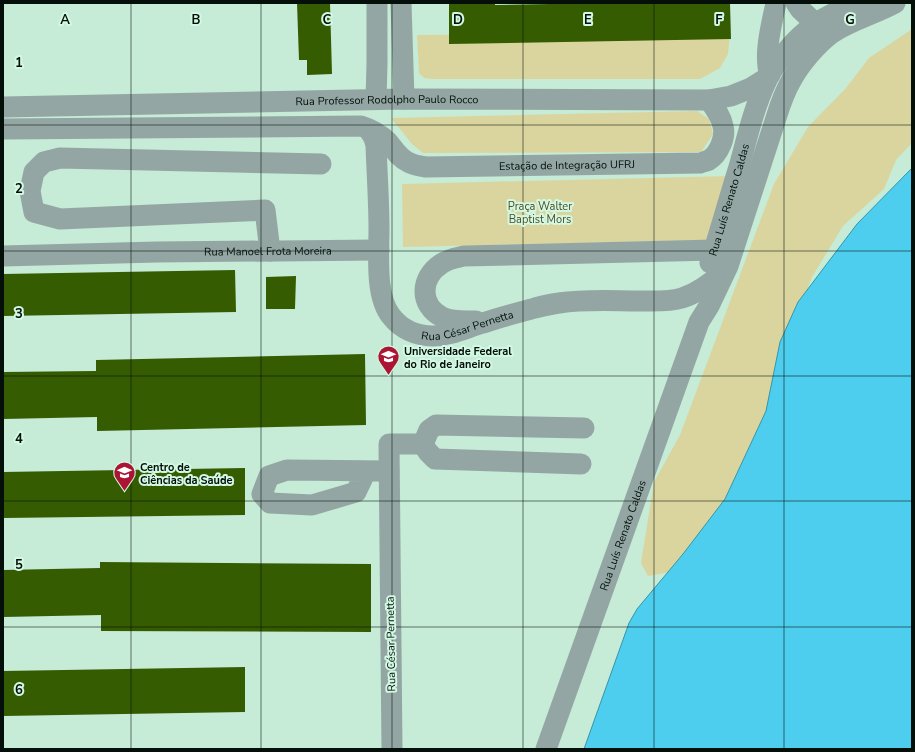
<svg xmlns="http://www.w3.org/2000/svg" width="915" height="752" font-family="'Nunito Sans',sans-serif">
<rect width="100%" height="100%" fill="#c6ebd6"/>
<g fill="#dad59e">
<path d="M912,29V143L896,160L884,189L843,226L812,277L795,322L772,433L676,571L648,576L641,563L654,482L680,435L774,184L808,127L846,88L869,58Z"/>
<path d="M730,34L728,54L720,68L700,79H432L424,78L419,73L417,35Z"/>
<path d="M697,111L709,119L713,134L701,152L423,153L412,144L391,118Z"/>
<path d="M730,176L706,240L403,247L402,184Z"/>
</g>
<path fill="#4dceee" stroke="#3795a9" d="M912,168V749H584L629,623L637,609L683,554L725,499L766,411L780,342L798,302L857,224Z"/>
<g fill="#355c01">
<path d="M297,3H330L332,74L307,75V60H299Z"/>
<path d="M449,3H495V5L605,3H730L731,39L449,44Z"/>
<path d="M235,270L236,312L3,316V274Z"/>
<path d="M296,276L295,309H266V277Z"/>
<path d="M365,354L366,425L97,431V417L3,419V372L96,371V360Z"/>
<path d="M245,468V515L3,518V472Z"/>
<path d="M100,562L371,564V632L101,631V615L3,617V570L100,568Z"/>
<path d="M245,667V712L3,716V671Z"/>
</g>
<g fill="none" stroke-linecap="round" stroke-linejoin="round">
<g stroke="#93a6a4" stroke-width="21">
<path d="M401,3L404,99"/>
<path d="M796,3L800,9L816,24"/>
<path d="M770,75C763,55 772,23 776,3"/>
<path d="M376,99L377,64V3"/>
<path id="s1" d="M3,107L404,99L709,100L731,96L751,88L767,78"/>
<path id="s2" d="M3,129L361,126C371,129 381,135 388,142C394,149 399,158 408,162C413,165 419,166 426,167L700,163C703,162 707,161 709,160C719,154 726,137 723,126C721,116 715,108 709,100"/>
<path id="s3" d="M369,130L374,138L376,145C377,174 379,202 379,230C379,255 375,296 391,316C401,329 416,336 433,336C450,336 466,328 483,323C500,317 517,313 535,308C543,306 551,304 559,303C586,299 613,301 640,301C654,301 669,302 682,298C698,293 711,283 723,272"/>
<path d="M270,251L265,210L60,219L34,212L30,191L34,172L44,162L60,158L321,164"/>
<path id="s4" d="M3,256L157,252L379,250"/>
<path id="s5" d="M710,263C720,231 729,199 739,167C747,138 754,107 767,80C769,73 774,68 778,62C800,31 830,9 867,3"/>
<path d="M476,321C465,321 451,322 442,317C419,305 420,278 441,264C448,259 455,258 464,256L714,250"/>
<path d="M581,464L435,459L428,452L423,444L429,430L436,425L584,428"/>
<path d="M366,471L356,492L312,505L270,503L262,494L269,476L287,470L389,471"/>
<path d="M392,749L389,444H423"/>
<path id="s6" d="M546,749L699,322L709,306L728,266L776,118C780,105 785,91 792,79C801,63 817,44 832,33C851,20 875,14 895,3"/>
</g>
</g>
<path fill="none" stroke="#030f08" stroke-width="1" stroke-opacity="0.55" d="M131,3V749M261,3V749M392,3V749M523,3V749M654,3V749M784,3V749M3,125H912M3,251H912M3,376H912M3,501H912M3,627H912"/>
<defs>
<symbol id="university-pin" viewBox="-11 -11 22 30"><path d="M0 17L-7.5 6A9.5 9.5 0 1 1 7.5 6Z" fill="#ab1533" stroke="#d3f8e3"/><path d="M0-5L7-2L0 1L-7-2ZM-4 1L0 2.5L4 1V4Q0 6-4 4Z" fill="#fff"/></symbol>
</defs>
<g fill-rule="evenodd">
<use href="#university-pin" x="376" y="344" width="25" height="34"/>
<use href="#university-pin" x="112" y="460" width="25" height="34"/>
</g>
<g text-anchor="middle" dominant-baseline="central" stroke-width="4" stroke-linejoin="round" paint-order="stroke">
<g font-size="11" fill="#030f08" stroke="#d3f8e3">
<text stroke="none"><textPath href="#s1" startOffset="384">Rua Professor Rodolpho Paulo Rocco</textPath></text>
<text stroke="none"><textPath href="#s2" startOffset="578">Estação de Integração UFRJ</textPath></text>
<text stroke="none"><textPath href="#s5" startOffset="66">Rua Luís Renato Caldas</textPath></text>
<text stroke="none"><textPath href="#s4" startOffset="265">Rua Manoel Frota Moreira</textPath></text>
<text stroke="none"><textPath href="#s3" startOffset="274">Rua César Pernetta</textPath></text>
<text stroke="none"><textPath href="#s6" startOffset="227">Rua Luís Renato Caldas</textPath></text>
<text transform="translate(391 644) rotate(-91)">Rua César Pernetta</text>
</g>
<g font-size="11" fill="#504c23" stroke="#d3f8e3">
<text x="540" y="206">Praça Walter<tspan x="540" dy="13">Baptist Mors</tspan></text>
</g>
<g font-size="11" font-weight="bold" fill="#030f08" stroke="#d3f8e3" text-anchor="start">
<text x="404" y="351">Universidade Federal<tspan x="404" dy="13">do Rio de Janeiro</tspan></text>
<text x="140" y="467">Centro de<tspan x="140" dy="13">Ciências da Saúde</tspan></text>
</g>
</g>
<g font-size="13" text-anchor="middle" font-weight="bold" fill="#030f08" stroke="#d3f8e3" stroke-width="4" stroke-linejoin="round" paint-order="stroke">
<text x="65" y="24">A</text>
<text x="196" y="24">B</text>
<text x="327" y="24">C</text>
<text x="458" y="24">D</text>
<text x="588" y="24">E</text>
<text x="719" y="24">F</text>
<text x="850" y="24">G</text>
<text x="19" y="67">1</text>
<text x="19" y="193">2</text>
<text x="19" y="318">3</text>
<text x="19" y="443">4</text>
<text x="19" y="569">5</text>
<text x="19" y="694">6</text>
</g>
<rect width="915" height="752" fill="none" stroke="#030f08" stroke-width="8"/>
</svg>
